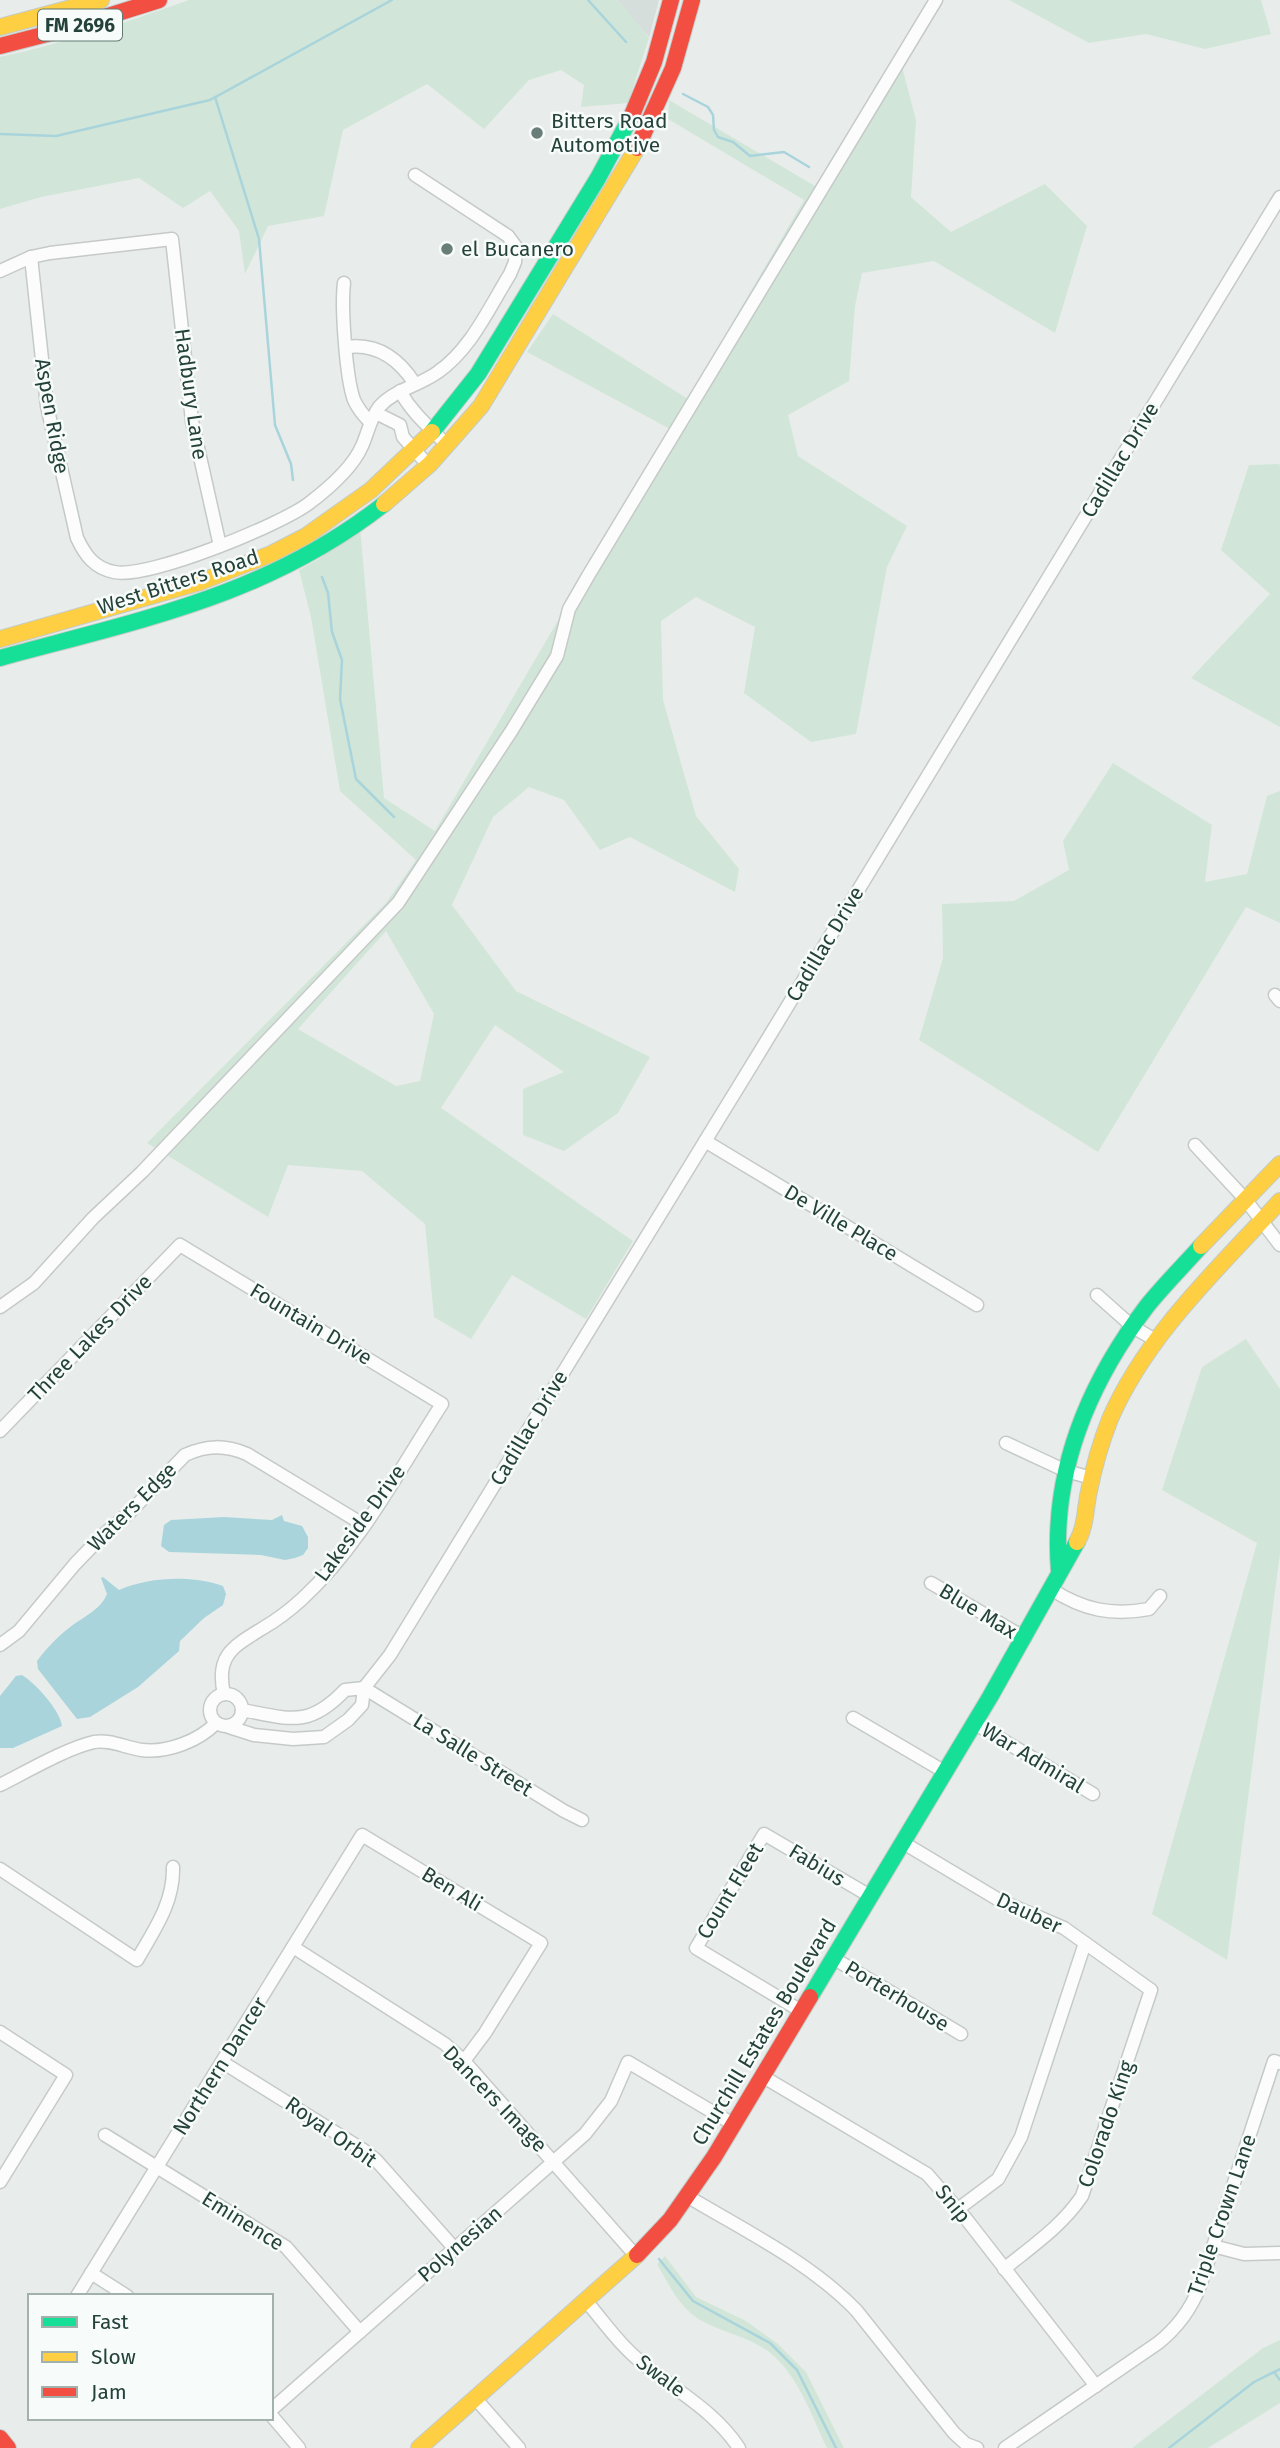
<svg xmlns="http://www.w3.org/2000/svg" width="1280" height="2448" font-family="'Fira Sans',sans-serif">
<rect width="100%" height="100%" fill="#e8edeb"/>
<path fill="#d6dedb" d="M615,0H659L649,38V37Z"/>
<g fill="#d1e6d8" fill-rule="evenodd">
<path d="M189,0H618L649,38L628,103L581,107L584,85L561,70L529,80L484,129L427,84L343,130L324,216L268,226L245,274L239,231L210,191L183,208L139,178L41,197L0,209V57C65,43 127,22 189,0Z"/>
<path d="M928,0H943L902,67L916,120L911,197L951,232L1045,184L1087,226L1055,333L934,261L862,273L855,306L849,381L788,415L798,456L907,526L887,567L856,734L811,742L744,693L755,627L696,597L661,621L663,700L696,816L739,869L735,892L630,837L600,850L564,800L529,787L493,817L452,905L516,991L650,1057L618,1113L564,1151L523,1135V1089L564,1072L495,1025L441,1108L633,1241L586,1319L512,1275L471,1339L434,1317L425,1224L362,1171L288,1165L268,1217L147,1143L386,903L416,860L340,791L311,617L299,570L319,559L360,527L384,798L435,831L670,429L527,352L553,314L688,399L804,200L668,119L669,100L815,186ZM386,931L434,1014L420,1081L396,1086L298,1029Z"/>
<path d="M1009,0H1261L1271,34L1205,49L1146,34L1089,43Z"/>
<path d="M1279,464L1280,466V727L1191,678L1270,594L1221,550L1249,465Z"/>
<path d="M1113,763L1212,825L1205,882L1247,874L1267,796L1280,791V923L1246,907L1098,1152L919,1040L943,958L942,904L1014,901L1069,870L1063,841Z"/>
<path d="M1246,1339L1280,1389V1553L1227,1960L1152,1914L1257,1543L1162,1490L1202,1367Z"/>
<path d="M665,2256L696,2297L746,2321L778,2344L806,2372L844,2448H827C813,2419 800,2381 776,2358C755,2338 729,2335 704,2322C681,2311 669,2285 657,2264Z"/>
<path d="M1280,2340V2403L1208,2448H1132L1263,2348Z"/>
</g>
<g fill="#a9d4db">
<path d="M282,1515L284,1521L302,1526L308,1537V1548L303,1555L295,1558L285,1560L261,1555L169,1552L161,1546L164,1525L171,1520L224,1517L272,1520Z"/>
<path d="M103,1577L119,1590C150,1577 191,1575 223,1586L226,1594L223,1605L204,1618L180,1641L179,1651L138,1687L90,1717L77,1719L38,1669L37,1661C46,1649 57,1637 69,1628C82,1617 100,1611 107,1594L101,1578Z"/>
<path d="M22,1675C37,1685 59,1709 62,1726L13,1748H0V1696L16,1676Z"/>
</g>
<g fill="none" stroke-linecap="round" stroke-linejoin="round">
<g stroke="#a9d4db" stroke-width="2.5">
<path d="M588,0L626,42"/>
<path d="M683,94L708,107L713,115L714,130L718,137L733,142L750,156L784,152L809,167"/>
<path d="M215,97L259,239L275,425L291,464L293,480"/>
<path d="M0,134L56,136L210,100L392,0"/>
<path d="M322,577L328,593L332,632L342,660L340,699L356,779L394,817"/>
<path d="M659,2259L693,2301L770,2343L797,2370L836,2448"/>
<path d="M1274,2372L1280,2380"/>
<path d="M1169,2448L1254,2382L1280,2369"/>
</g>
<defs>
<g id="street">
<path d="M31,257L47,406L77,538C85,555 94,568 114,572C148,579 278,526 308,504C328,489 352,469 362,446C368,433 370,419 379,407C395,389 419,386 438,372C471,349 489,308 510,274L515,262L516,247L508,236L415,175"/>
<path d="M0,271L31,257L50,253L172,239L192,421L220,546"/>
<path d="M344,283C341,307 346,378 354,400C358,409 363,415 370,422"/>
<path d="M347,347C377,343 399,359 415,384"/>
<path d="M400,391C412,413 429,427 447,445"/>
<path d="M376,413L400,425L403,437L428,465"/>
<path d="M1275,995L1280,1001"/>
<path d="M705,1141L977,1305"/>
<path d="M1195,1145L1245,1199L1280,1245"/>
<path d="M1097,1295L1133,1327L1157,1341"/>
<path d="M0,1307L34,1283L93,1218L142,1172L398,903L512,730L557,656L569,609L588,576L936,0"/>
<path d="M0,1431L180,1245L442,1404C399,1470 360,1546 302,1599C290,1610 277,1620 263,1628C234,1646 215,1655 224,1694"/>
<path d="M1006,1443L1066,1471L1092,1478"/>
<path d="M931,1583L1025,1638"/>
<path d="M1051,1589C1083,1610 1112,1616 1149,1609L1160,1596"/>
<path d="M0,1645L19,1631L75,1564L102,1536L130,1512L185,1455C207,1445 225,1445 247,1454L364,1525"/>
<path d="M364,1688L390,1655L753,1063L1280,197"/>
<path d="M364,1688L564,1811L582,1820"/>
<circle cx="226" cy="1710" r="16"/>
<path d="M242,1710C290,1719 309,1728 345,1690L364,1688"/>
<path d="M853,1718L945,1772"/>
<path d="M974,1723L1093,1794"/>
<path d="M229,1727L254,1735L293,1739L324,1737L348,1720L362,1705L364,1688"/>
<path d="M0,1785C26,1772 67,1748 94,1742C110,1739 126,1748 142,1750C167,1753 199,1741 216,1723"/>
<path d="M902,1842L999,1900L1064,1928L1151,1990L1082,2196C1062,2226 1032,2246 1004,2269"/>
<path d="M0,1869L137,1960C154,1930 174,1903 173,1867"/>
<path d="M293,1947L445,2044L464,2061L636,2256"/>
<path d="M833,1958L961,2034"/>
<path d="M801,2011L696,1948L764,1834L870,1896"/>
<path d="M0,2032L66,2075L0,2182"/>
<path d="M222,2062L362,2149L376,2160L455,2249"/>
<path d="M762,2076L927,2174L967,2220L1096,2386"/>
<path d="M105,2135L286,2247L360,2332"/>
<path d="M687,2196C745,2231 808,2261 856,2310L954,2433L966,2444L977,2448"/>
<path d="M958,2209L998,2179L1021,2137L1085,1943"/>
<path d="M1213,2246L1244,2254L1280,2253"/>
<path d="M91,2273L127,2296"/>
<path d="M77,2296L362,1835L541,1943L485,2033L464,2061"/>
<path d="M586,2301C601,2318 615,2339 633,2355C668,2387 712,2407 739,2448"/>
<path d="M475,2398L519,2448"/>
<path d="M271,2410L585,2134L611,2101L628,2062L733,2124"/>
<path d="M271,2415L299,2448"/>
<path d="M1005,2448L1158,2343C1177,2328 1191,2309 1200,2286L1274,2061L1280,2063"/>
</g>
<g id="fast">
<path d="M432,432L478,374L598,178L632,115"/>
<path d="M0,658C139,620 267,596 384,504"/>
<path d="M1059,1570C1051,1471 1088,1384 1147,1306C1164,1285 1183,1266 1201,1246"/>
<path d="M810,1997L990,1697L1077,1542"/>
</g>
<g id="slow">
<path d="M0,27L101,0"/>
<path d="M384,504L430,464L481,406L637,148"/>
<path d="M0,639L200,582L271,554L306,536L371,490L432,432"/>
<path d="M1201,1246L1280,1164"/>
<path d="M1077,1542C1086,1526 1085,1509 1089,1491C1094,1466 1101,1442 1110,1419C1147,1334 1218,1269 1280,1201"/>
<path d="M419,2448L637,2255"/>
</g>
<g id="jam">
<path d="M0,46L70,28L159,0"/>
<path d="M632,115L654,62L671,0"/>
<path d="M637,148L673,68L692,0"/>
<path d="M637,2255L670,2220L714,2157L810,1997"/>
<path d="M0,2438L8,2448"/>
</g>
</defs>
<use href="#street" stroke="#c5cac8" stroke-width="15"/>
<use href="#fast" stroke="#c3cbc8" stroke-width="18"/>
<use href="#slow" stroke="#c3cbc8" stroke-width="18"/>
<use href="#jam" stroke="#c3cbc8" stroke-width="18"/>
<use href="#street" stroke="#fcfcfc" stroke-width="12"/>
<use href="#fast" stroke="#16e098" stroke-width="16"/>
<use href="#slow" stroke="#ffcf43" stroke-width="16"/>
<use href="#jam" stroke="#f24e42" stroke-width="16"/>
</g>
<g fill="#697e78" stroke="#f7fbf9" stroke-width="2.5">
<circle cx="537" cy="133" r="7"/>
<circle cx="447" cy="249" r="7"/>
</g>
<g text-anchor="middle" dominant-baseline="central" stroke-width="5" stroke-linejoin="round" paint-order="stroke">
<rect fill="#f7fbf9" stroke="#637a73" stroke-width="2" x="38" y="9.5" width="84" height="31" rx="5"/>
<g font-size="19" font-weight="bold" fill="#24423a">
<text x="80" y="25">FM 2696</text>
</g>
<g font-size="21" fill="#24423a" stroke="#f7fbf9" text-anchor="start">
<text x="551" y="121">Bitters Road<tspan x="551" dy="24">Automotive</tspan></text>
<text x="461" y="249">el Bucanero</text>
</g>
<g font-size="21" fill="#24423a" stroke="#f7fbf9">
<text transform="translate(191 394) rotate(82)">Hadbury Lane</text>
<text transform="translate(52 416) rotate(80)">Aspen Ridge</text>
<text transform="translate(1120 460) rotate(-59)">Cadillac Drive</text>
<text transform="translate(178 582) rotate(-18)">West Bitters Road</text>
<text transform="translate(825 944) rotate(-59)">Cadillac Drive</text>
<text transform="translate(841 1223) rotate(31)">De Ville Place</text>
<text transform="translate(311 1324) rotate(31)">Fountain Drive</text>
<text transform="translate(90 1338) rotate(-46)">Three Lakes Drive</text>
<text transform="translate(529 1428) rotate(-59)">Cadillac Drive</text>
<text transform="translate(132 1507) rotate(-45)">Waters Edge</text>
<text transform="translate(360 1523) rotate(-54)">Lakeside Drive</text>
<text transform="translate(978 1611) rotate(31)">Blue Max</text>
<text transform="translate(473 1755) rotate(32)">La Salle Street</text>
<text transform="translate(1033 1758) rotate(31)">War Admiral</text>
<text transform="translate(817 1865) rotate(31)">Fabius</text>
<text transform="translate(452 1889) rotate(31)">Ben Ali</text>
<text transform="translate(730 1891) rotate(-59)">Count Fleet</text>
<text transform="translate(1029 1913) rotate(25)">Dauber</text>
<text transform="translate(897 1996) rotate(31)">Porterhouse</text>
<text transform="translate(764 2032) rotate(-59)">Churchill Estates Boulevard</text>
<text transform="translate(220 2066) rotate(-58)">Northern Dancer</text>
<text transform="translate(495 2099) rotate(46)">Dancers Image</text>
<text transform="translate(1106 2124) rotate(-71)">Colorado King</text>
<text transform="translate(331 2132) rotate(35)">Royal Orbit</text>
<text transform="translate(953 2204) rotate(51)">Snip</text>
<text transform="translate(1222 2215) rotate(-71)">Triple Crown Lane</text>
<text transform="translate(243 2221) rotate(32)">Eminence</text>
<text transform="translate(460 2244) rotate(-41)">Polynesian</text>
<text transform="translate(661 2376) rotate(37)">Swale</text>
</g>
</g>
<rect x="28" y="2294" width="245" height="126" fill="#f7fbf9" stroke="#a3b1ad" stroke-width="2"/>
<rect x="42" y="2317" width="35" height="10" fill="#16e098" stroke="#a3b1ad" stroke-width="2"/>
<text x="91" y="2329" font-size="21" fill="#24423a">Fast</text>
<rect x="42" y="2352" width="35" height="10" fill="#ffcf43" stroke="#a3b1ad" stroke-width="2"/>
<text x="91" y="2364" font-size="21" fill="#24423a">Slow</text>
<rect x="42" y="2387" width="35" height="10" fill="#f24e42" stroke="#a3b1ad" stroke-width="2"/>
<text x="91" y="2399" font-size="21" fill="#24423a">Jam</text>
</svg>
